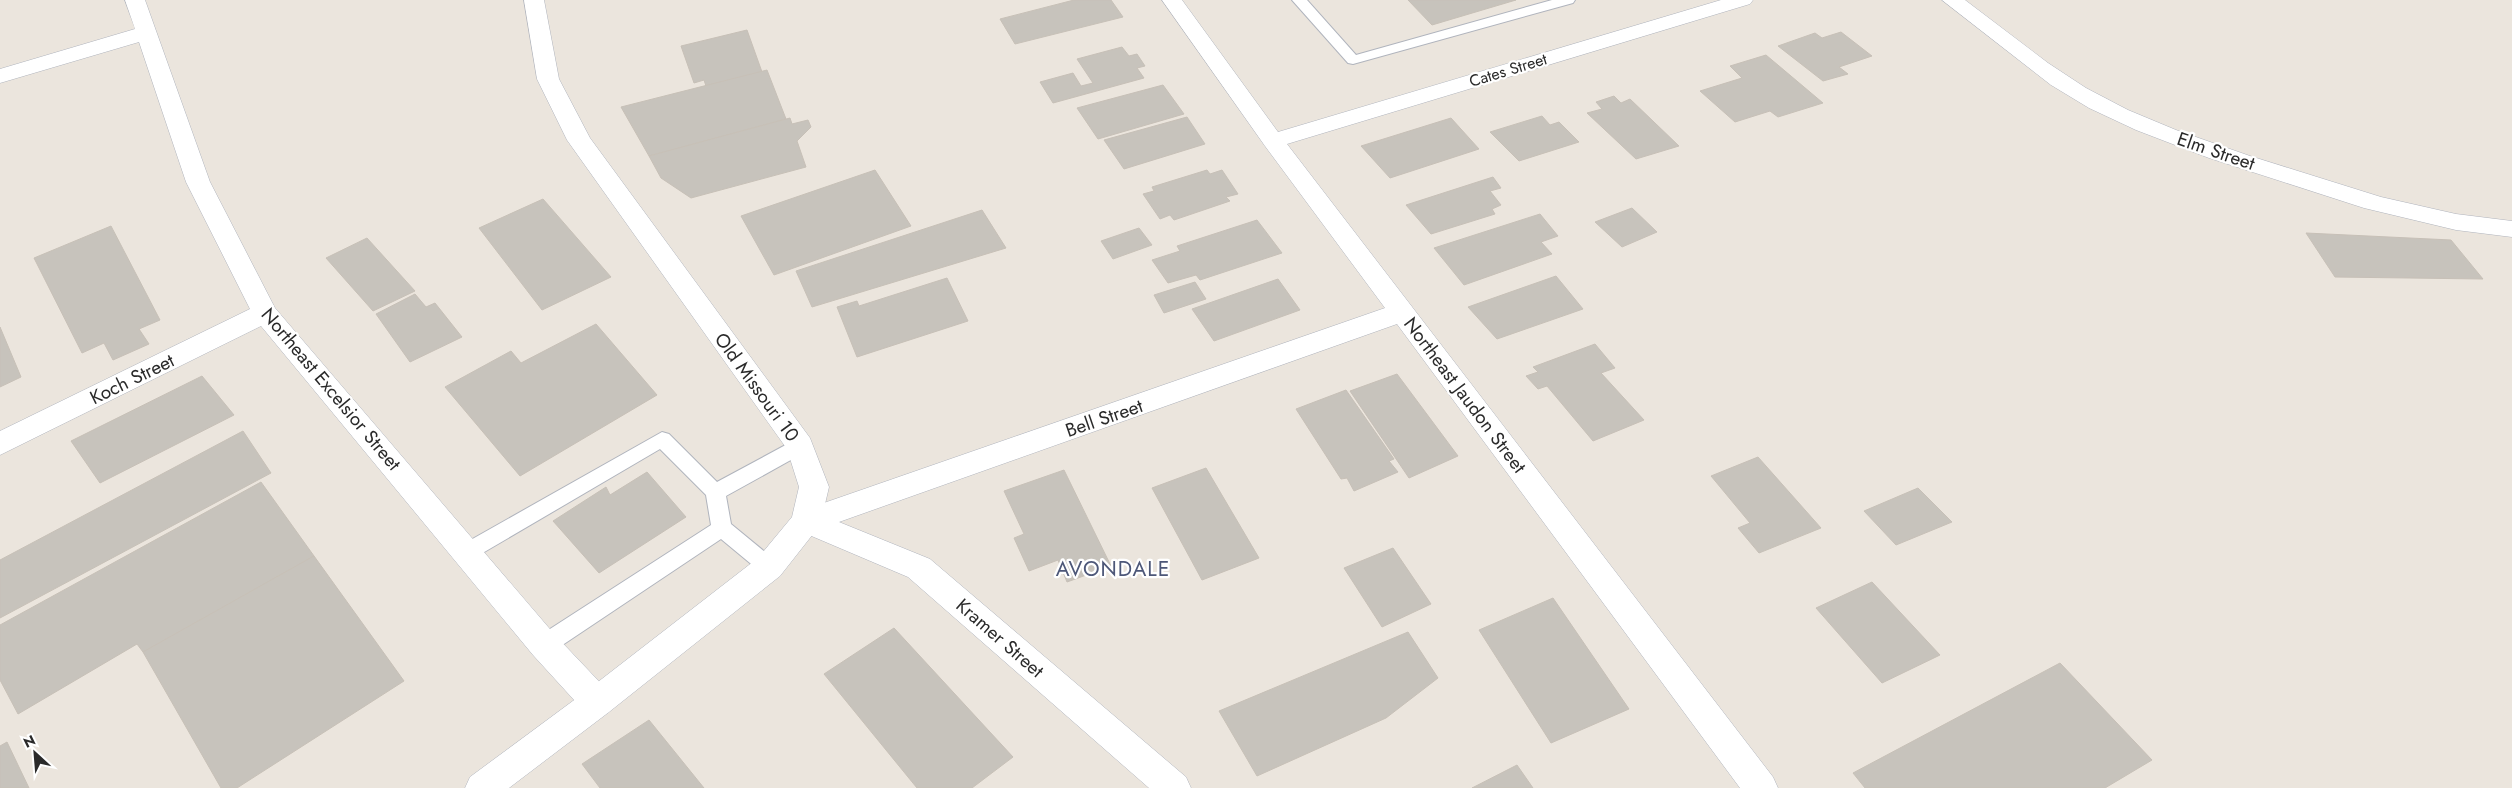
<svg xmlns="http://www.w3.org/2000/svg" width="2512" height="788" font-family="Jost,sans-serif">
<rect width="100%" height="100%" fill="#ebe5dd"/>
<g fill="#c7c3bc" stroke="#c7c0b7">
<path d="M1074,0H1111L1123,17L1015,44L1000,19Z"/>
<path d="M1408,0H1516L1432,25Z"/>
<path d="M747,30L762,72L706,86L704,80L694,83L681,46Z"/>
<path d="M1841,32L1872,56L1839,67L1848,74L1823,81L1778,46L1815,33L1822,38Z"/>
<path d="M1122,47L1129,56L1137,54L1145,66L1137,68L1144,78L1053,103L1040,82L1073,73L1081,86L1093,83L1077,59Z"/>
<path d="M1766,55L1823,103L1778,117L1770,111L1735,122L1700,91L1742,78L1730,66Z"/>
<path d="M767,70L786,119L649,156L621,107Z"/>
<path d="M1163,85L1184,114L1098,139L1077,108Z"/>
<path d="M1614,96L1621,103L1630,99L1679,146L1636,159L1587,113L1602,109L1596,102Z"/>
<path d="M1542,116L1550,125L1559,122L1579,142L1519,161L1490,132Z"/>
<path d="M1187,117L1205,144L1124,169L1104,140Z"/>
<path d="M790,118L792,124L808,120L811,127L797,141L806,167L691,198L661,178L649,156Z"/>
<path d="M1451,118L1479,149L1390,178L1361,146Z"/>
<path d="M875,170L911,226L774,275L741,216Z"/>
<path d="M1207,170L1210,174L1222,170L1238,194L1226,197L1230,201L1174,220L1170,215L1160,219L1143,194L1154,191L1152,187Z"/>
<path d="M1493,177L1501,188L1490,191L1501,205L1492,209L1495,214L1431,234L1406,205Z"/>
<path d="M543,199L611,277L542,310L479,228Z"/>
<path d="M1632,208L1657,232L1622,247L1595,222Z"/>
<path d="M982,210L1006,248L812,307L796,271Z"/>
<path d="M1540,214L1558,236L1541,242L1552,254L1464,285L1434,248Z"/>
<path d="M1257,220L1282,253L1200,280L1196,275L1168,283L1152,260L1180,251L1177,246Z"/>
<path d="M111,226L160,320L139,329L149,344L113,360L104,343L82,353L34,258Z"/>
<path d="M1139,228L1152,245L1113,259L1101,241Z"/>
<path d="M2306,233L2451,240L2483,279L2335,277Z"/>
<path d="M367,238L415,291L373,311L326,258Z"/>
<path d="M1556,276L1583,309L1497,339L1468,307Z"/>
<path d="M947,278L968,321L857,357L837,307L857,301L859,306Z"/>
<path d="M1278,279L1300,310L1214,341L1192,309Z"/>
<path d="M1195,282L1206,299L1164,313L1154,295Z"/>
<path d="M415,294L426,307L435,303L462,337L410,362L376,314Z"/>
<path d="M596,324L657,395L520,476L445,387L511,351L521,363Z"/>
<path d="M0,327L21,377L0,387Z"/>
<path d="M1595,344L1615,368L1601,373L1644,420L1593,441L1547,386L1538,389L1526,376L1538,372L1533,367Z"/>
<path d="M1397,374L1458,456L1409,478L1350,391Z"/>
<path d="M202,376L234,415L100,483L71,441Z"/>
<path d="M1346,390L1394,459L1389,461L1398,472L1354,491L1347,478L1341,479L1296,409Z"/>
<path d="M243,431L271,473L0,618V560Z"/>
<path d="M1758,457L1821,528L1759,553L1738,528L1750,523L1711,476Z"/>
<path d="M1206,468L1259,558L1202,580L1152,488Z"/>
<path d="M1064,470L1111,566L1067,582L1058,560L1029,571L1014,538L1024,534L1004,491Z"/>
<path d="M647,472L686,517L599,573L553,521L606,487L610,495Z"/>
<path d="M261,482L314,556L143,652L137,644L18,714L0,680V625Z"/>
<path d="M1918,488L1952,522L1896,545L1864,511Z"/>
<path d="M1393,548L1431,604L1382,627L1344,568Z"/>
<path d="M314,556L404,681L237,788H221L143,652Z"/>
<path d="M1872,582L1940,655L1882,683L1816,608Z"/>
<path d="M1553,598L1629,709L1551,743L1479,630Z"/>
<path d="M894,628L1013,757L972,788H917L824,674Z"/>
<path d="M1408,632L1438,678L1386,718L1257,776L1219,711Z"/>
<path d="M2060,663L2152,760L2105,788H1865L1853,773Z"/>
<path d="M649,720L704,788H600L582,764Z"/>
<path d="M7,742L29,788H0V746Z"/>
<path d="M1517,765L1533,788H1472Z"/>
</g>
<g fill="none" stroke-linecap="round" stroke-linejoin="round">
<defs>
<g id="lane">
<path d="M1292,0H1307L1356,55L1552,0H1575L1573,3L1353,64L1348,63Z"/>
<path d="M662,432L669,434L717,482L793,441L800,439L807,441L810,446L807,451L726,496L731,524L776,561L779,567L776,573L769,576L762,573L721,539L552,652L544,654L536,652L533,645L536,638L711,525L706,495L660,449L474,558L467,560L460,558L457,552L460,546Z"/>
</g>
<g id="street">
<path d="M125,0H145L210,182L275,308L555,635L609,692L613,702L609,712L597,717L585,712L533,655L261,326L0,455V431L250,309L186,182L139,42L0,83V69L135,29Z"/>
<path d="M1162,0H1182L1278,132L1721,0H1753L1750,4L1287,144L1773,777L1778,788H1740L1397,324L839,522L930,559L1186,777L1191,788H1149L908,577L795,529L791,521L795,513L1385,308L1265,146Z"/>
<path d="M1942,0H1965L2048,63L2086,88L2128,110L2176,130L2250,156L2381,197L2456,214L2512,221V237L2456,230L2364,208L2209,158L2136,130L2089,108L2051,85Z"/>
</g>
<path id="secondary" d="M524,0H544L559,79L590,138L810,438L829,487L821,521L817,529L780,576L609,712L509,788H465L470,777L585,692L758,558L792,517L799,487L787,449L567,140L537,79Z"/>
</defs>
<use href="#lane" stroke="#b0b4bd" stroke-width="2"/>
<use href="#street" stroke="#b0b4bd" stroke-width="1"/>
<use href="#secondary" stroke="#b0b4bd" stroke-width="1"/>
<use href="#lane" fill="#fff" fill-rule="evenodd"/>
<use href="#street" fill="#fff" fill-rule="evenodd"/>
<use href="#secondary" fill="#fff" fill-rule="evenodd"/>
</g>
<g text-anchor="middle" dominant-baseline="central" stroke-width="4.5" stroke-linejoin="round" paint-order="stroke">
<g font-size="16" fill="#2a2a2a" stroke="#fff">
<text transform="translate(1508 70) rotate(-17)">Cates Street</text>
</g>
<g font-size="19" fill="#2a2a2a" stroke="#fff">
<text transform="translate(2216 151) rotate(19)">Elm Street</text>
<text transform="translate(132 379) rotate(-26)">Koch Street</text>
<text transform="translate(757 387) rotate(54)">Old Missouri 10</text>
<text transform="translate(331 389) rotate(50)">Northeast Excelsior Street</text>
<text transform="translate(1465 395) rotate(53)">Northeast Jaudon Street</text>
<text transform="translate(1104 418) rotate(-19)">Bell Street</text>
<text transform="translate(1000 638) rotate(41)">Kramer Street</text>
</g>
<g font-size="21" letter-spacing="1" fill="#4d5778" stroke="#fff">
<text x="1113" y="569">AVONDALE</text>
</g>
</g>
<g transform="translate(35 753) rotate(334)" stroke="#ffffff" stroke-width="4" paint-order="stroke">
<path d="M0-4L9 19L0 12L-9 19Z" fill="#2a2a2a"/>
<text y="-8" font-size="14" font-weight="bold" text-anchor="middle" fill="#2a2a2a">N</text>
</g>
</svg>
